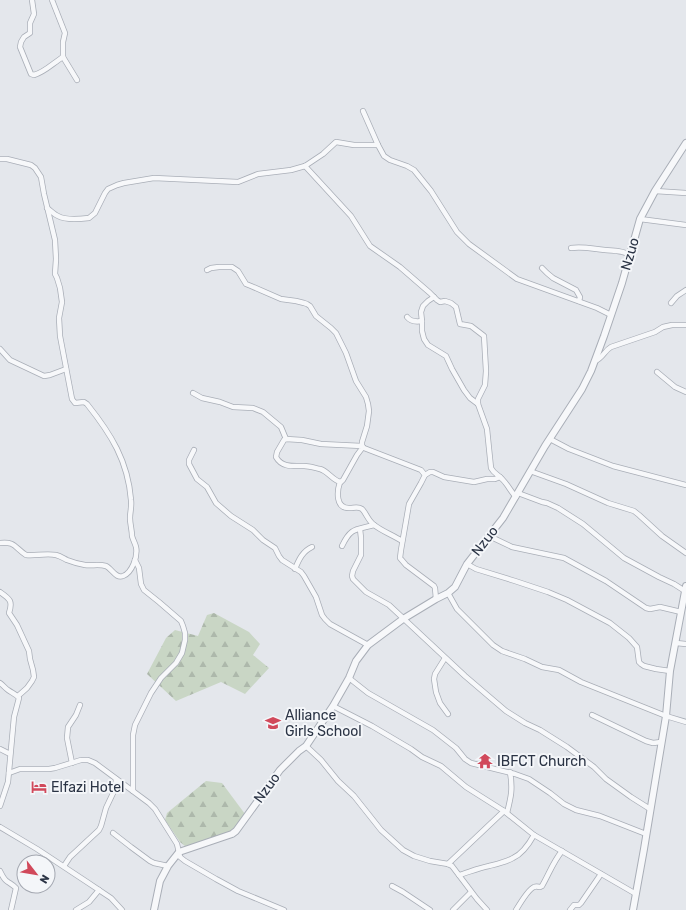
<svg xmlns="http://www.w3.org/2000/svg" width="686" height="910" font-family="Rubik,sans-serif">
<defs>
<pattern id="forest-firs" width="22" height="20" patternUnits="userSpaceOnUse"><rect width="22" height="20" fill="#c9d6c5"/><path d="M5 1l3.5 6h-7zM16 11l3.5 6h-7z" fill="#adb8ab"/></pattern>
</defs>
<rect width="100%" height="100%" fill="#e4e7ec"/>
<g fill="url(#forest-firs)">
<path d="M214,613L249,632L260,644L253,655L269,668L245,694L221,682L176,701L147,674L166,638L175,630L198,636L207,615Z"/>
<path d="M206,781L222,783L245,814L233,830L195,845L185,846L180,842L165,820L167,813Z"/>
</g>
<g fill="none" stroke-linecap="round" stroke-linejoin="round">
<defs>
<g id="minor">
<path d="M32,0L34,14L30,23V33L24,37L21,42L20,47L31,74L34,75C45,72 53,63 63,57"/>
<path d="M52,0L65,33L63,42V57L77,80"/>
<path d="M363,111L378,145L384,156L390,160L407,166L414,170L431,191L457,232L469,244L517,279L597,308L611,315"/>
<path d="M0,159H7L31,165L35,168L41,177L44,194L55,240L56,259L55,274L57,278L60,288L62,302L59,318L60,336L72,399L75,403L84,402L87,404C111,434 128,461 131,500C132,506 130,512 130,518C130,524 132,530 132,536C133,540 135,543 136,547C138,556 132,573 123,576C116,579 112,569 106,566C99,564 91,566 85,565C79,564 72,562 67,560C63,558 60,556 56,555C46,553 36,556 26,555C15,548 15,541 0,543"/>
<path d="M305,166L351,216L370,246L400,267L430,293L437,300L440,302L445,301L451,303L456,307L460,324L471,326L484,336L486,371L485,385L478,399V404L487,429L491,468C494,474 499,475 503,480C508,485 511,492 516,497"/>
<path d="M655,191L686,193"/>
<path d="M47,208C51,211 55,215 58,216C65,220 81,219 89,218L95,213L105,193L108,189L117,185L124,183L154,178L238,182L258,174L291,170L305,166L323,154L336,142L354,145H378"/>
<path d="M640,219L686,225"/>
<path d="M571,248C583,246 593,249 605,250C614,251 622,250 630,255"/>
<path d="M542,268L547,273L553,278L576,290L580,297L579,301"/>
<path d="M207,270L211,268L219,267H232L238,271L246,284L251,286L281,299L296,301L304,303L307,304L310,306L316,316L331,328L336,333L346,353L356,381L366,397L368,404L369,411L367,426L362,442V446L364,448L421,470L425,475L421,483L409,504L401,550L400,558L406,565L434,586L435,588L436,599"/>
<path d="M434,297L428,301L423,306L421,312L422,321V331L424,339L428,345L446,356L452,369L464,390L470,398L478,404"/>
<path d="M671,303L677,296L686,290"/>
<path d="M407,317C411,322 416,322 422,321"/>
<path d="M0,349L10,360L44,376L50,375L66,369"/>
<path d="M595,361C603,358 604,351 611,347L655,332L663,327L672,325H686"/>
<path d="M657,372L675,387L686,392"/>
<path d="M193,393L202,398L220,402L233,407L253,408L263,412L281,427L286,439"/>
<path d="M550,439L569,449L613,466L686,485"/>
<path d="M362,446L321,444L302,440L286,439L284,440L277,452L276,457C282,468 294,466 304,466C309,466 315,468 320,469C328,471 333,481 341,482L343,480L357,455L363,447"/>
<path d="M194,450L189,460V464L197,479L207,487L216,503L231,516L253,530L263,540L275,548L279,556L282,560L301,572L304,576L316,597L322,615L325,619L330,624L368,645"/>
<path d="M530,471L566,484L608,503L634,511L639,515L662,536L686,553"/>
<path d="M425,475L430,472H433L444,477L474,482L487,479H495L500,477"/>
<path d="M340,482C337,491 335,509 350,508C354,508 358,506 362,509C366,513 368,520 373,524C381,531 393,535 402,541"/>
<path d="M518,493L542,502L547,503L558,508L583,524L624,558L659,577L674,584L685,591"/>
<path d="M360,529L361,538V555L353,571L352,576L353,579L366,592L389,605L465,676L506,711L525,723L540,730L567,747L594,767L606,779L631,797L650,809"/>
<path d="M489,536L512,547L564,558L606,581L646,608L650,609L660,607L681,612"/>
<path d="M342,546C351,527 356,530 374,525"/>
<path d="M467,564L476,569L515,581L548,592L567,600L610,623L629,638L637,647L639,662L641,664L644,666L656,669L670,671"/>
<path d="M295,569C299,559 303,551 312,547"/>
<path d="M0,592C10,599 13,601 9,613L17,625L29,651L30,659L33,670L34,677L32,681L27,688L18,696"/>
<path d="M448,593L457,609L493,645L502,651L525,659L542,667L559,670L581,682L666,716L686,722"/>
<path d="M676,643L686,644"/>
<path d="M445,658L435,674L434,679L436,692L440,703L448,714"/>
<path d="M349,678L368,693L433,730L456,748L465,759L471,763L515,774L529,779L550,793L564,804L576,810L600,816L646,834"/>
<path d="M0,683C3,685 5,688 8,690C12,693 16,694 19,698L14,717L8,782L0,806"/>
<path d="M333,706L372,726L411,749L422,757L441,766L466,787L504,811L534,835L636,894"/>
<path d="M592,715L646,741L653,743L661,742"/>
<path d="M306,746L321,760L338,781L354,796L381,830L403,850L414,856L430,861L448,864L452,866L477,899L487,910"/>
<path d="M0,749L10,754"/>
<path d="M72,763L67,738L68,727L76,715L80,705"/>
<path d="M9,773L20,769H49L55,768L81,760H88L95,763L149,803L155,809L177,844L180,857L185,861L216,879L238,891L284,910"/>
<path d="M133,791V735L135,725L151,693L161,678L176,663L182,653L185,640V633L183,626L181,621L159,602L144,590L141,584L139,568L135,560"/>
<path d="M507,813C511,797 513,789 510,772"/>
<path d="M0,827L37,849L87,882L111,898L122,910"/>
<path d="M113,833L131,847L150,861L154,863L168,866"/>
<path d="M448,864L504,811"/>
<path d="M64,866L70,857L99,830L101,826L106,808L115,789L116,779"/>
<path d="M0,871C2,875 4,880 8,882C11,884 13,885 16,888L11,910"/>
<path d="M459,875C469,872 479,868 489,866C497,864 506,862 513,858C522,854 529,844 534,835"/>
<path d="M392,886L403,892L430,910"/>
<path d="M76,910L89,902L99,890"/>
<path d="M453,910L471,892"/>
<path d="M516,910C519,905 529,889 534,887C537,886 538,887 540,887L542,886C549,874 553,862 562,851"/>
<path d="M570,910L574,905H579L581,903L601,874"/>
</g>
<g id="tertiary">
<path d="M154,910L160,881L168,866L179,852L232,834L236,831L280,770L299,751L306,746L333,706L349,678L356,661L368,645L403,619L436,599L448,593L455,587L467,564L503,518L545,446L582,389L591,371L604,336L622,283L640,219L655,191L686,143"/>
<path d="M633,910L644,849L666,716L670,671L686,586"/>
</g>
</defs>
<use href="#minor" stroke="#a9aeb7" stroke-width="6"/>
<use href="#tertiary" stroke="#a9aeb7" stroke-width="8"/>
<use href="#minor" stroke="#f7f8fa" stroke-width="4.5"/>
<use href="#tertiary" stroke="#f7f8fa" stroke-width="6"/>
</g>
<defs>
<symbol id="school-bare" viewBox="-9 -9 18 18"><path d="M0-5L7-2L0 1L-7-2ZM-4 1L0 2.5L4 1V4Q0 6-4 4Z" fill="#d1495b" stroke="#f4f6f9" stroke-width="2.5" paint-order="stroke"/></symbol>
<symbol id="temple-bare" viewBox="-9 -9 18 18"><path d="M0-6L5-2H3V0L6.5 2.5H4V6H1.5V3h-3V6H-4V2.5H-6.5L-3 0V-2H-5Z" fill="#d1495b" stroke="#f4f6f9" stroke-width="2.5" paint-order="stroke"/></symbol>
<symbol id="hotel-bare" viewBox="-9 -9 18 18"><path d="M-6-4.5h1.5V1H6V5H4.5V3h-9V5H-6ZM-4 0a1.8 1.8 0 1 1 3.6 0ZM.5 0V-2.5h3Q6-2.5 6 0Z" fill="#d1495b" stroke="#f4f6f9" stroke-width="2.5" paint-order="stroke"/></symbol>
</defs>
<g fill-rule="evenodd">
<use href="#school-bare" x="262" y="712" width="22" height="22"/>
<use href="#temple-bare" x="474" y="750" width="22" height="22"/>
<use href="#hotel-bare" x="28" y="776" width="22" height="22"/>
</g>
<g text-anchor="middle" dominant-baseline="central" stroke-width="4" stroke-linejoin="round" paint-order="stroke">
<g font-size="14" fill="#2b3445" stroke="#f4f6f9">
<text transform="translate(630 254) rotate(-74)">Nzuo</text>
<text transform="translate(485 541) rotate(-52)">Nzuo</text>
<text transform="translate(267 788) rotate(-54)">Nzuo</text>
</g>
<g font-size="14" fill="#2b3445" stroke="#f4f6f9" text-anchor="start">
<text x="285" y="715">Alliance<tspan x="285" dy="16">Girls School</tspan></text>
<text x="497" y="761">IBFCT Church</text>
<text x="51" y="787">Elfazi Hotel</text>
</g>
</g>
<g transform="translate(36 874) rotate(121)"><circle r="19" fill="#f4f6f9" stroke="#a4a8b1"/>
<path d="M0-3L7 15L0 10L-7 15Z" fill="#d1495b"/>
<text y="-6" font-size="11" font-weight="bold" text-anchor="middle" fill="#2b3445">N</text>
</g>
</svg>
